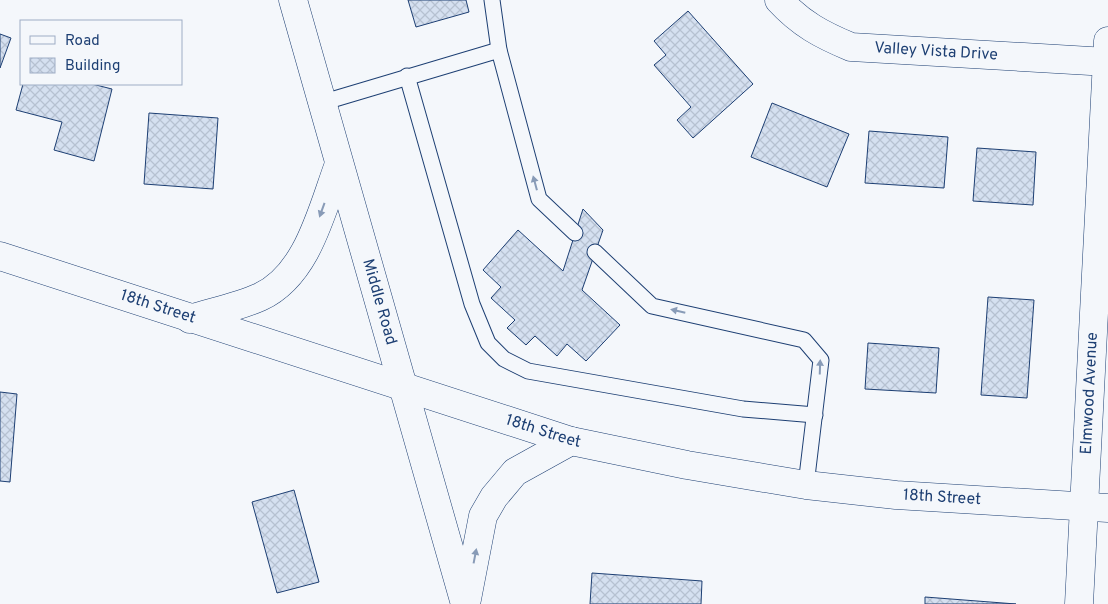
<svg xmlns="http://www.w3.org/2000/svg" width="1108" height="604" font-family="Overpass,sans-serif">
<defs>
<pattern id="building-cross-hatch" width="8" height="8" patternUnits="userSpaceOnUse" patternTransform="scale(1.25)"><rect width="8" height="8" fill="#d5e0f0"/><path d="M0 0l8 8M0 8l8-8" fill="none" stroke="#b6c1d1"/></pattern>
</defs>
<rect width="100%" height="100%" fill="#f4f7fb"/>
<g fill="url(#building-cross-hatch)" stroke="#1d3f73">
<path d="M408,0H466L469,12L416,27Z"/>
<path d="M688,11L753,84L693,138L677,120L691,107L654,65L666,55L654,41Z"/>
<path d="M0,34L11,38L0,68Z"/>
<path d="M23,84H92L112,89L94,161L54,150L62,122L16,110Z"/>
<path d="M772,103L849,134L827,187L751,157Z"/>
<path d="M149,113L218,118L213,189L144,184Z"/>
<path d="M869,131L948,137L944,188L865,183Z"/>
<path d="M977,148L1036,152L1033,205L973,201Z"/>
<path d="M583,209L603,230L582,290L620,325L586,361L567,344L557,356L535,336L526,345L507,328L515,320L491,298L501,287L483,270L518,230L563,271Z"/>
<path d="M988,297L1034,300L1027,398L981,395Z"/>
<path d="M868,343L939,348L936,393L865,389Z"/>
<path d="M0,392L17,394L10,482L0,481Z"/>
<path d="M294,490L319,582L277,593L252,502Z"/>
<path d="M592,573L702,581L701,604H590Z"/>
<path d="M925,597L1016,604H925Z"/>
</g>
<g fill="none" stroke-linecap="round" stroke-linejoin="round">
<defs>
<g id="lane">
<path d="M492,0L499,50L539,199L575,233"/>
<path d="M407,76L472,304L488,343L504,359L528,371L743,409L815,415"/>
<path d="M321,103L499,50"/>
<path d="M595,252L652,306L804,340L821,360L806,485"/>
</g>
<g id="street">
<path id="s1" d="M779,0C801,24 822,35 851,47L1108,62"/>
<path id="s2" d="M1079,604L1108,41"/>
</g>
<g id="secondary">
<path id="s3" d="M293,0L465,604"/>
<path id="s4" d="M0,256L571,441L687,465L806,485L896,495L1108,508"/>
<path d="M190,319C212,312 238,307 260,297C308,275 322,209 339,164"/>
<path d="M467,599L483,516L494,497L515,472L571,441"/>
</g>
</defs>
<use href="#lane" stroke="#1d3f73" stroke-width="17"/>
<use href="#street" stroke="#1d3f73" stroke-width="29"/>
<use href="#secondary" stroke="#1d3f73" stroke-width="29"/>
<use href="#lane" stroke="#f4f7fb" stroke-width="15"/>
<use href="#street" stroke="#f4f7fb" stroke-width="28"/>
<use href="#secondary" stroke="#f4f7fb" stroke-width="28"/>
</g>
<defs><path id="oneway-solid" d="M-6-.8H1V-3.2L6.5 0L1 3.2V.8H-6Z" transform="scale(1.25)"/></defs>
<g fill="#889bb7">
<use href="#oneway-solid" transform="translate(535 183) rotate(-105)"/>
<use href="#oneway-solid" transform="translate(322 210) rotate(110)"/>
<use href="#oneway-solid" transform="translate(678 311) rotate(-167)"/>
<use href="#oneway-solid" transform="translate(820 367) rotate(-88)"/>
<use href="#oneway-solid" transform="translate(475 556) rotate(-79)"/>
</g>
<g text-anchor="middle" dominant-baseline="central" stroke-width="4" stroke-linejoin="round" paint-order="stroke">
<g font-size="16" fill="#1d3f73" stroke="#f4f7fb">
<text stroke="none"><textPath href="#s1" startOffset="172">Valley Vista Drive</textPath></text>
<text stroke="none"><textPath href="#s3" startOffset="314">Middle Road</textPath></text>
<text stroke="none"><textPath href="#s4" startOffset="166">18th Street</textPath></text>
<text stroke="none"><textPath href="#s2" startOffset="211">Elmwood Avenue</textPath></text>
<text stroke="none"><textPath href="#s4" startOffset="571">18th Street</textPath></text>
<text stroke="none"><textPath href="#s4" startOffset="976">18th Street</textPath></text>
</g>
</g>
<rect x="20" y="20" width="162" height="65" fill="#f4f7fb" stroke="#9eadc5"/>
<rect x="30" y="36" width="25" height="8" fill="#f4f7fb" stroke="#9eadc5"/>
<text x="65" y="45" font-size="15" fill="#1d3f73">Road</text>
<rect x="30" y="58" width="25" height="15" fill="url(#building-cross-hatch)" stroke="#9eadc5"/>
<text x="65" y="70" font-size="15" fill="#1d3f73">Building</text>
</svg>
